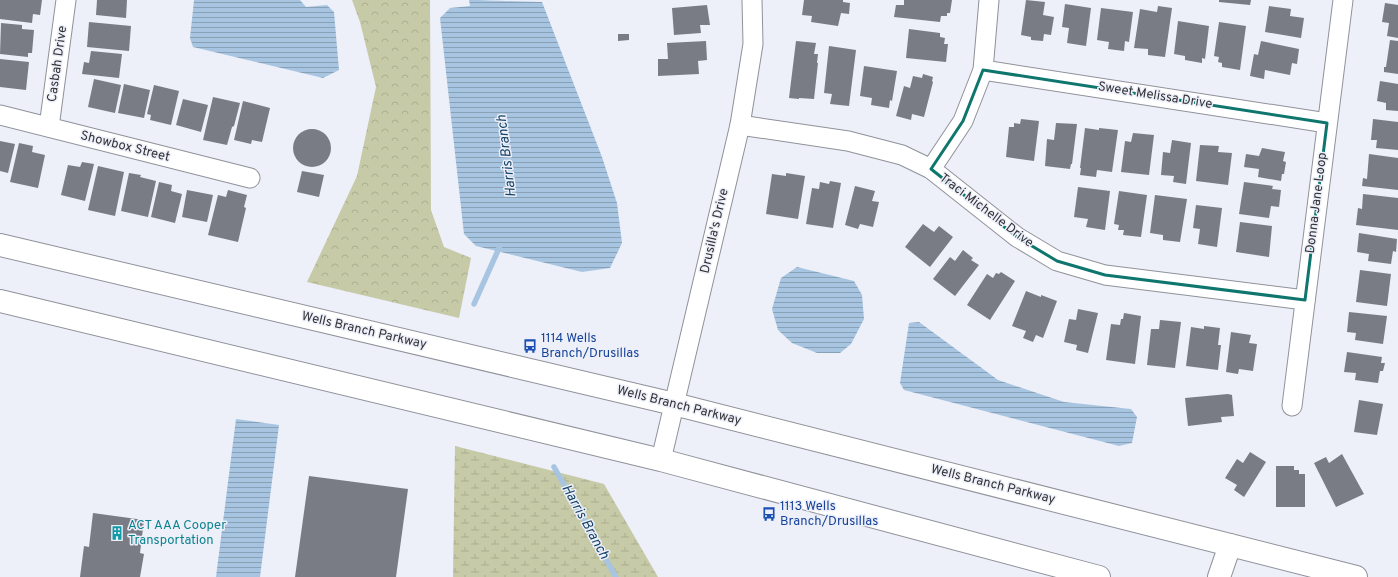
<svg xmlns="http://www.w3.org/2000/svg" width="1398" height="577" font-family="Overpass,sans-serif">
<defs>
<pattern id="forest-crowns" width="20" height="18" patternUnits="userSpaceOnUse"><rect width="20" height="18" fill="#c7caa7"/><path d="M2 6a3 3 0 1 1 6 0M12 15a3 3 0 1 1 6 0" fill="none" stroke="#abae90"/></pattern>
<pattern id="wetland-marsh" width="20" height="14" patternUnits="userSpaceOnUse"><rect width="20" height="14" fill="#c7caa7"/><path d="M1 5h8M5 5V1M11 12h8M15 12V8" fill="none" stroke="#abae90"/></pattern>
<pattern id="water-rules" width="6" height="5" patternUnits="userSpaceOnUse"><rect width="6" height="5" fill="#a7c5e1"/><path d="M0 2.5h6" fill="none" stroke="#89a1b7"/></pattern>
</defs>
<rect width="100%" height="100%" fill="#edeff9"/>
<path fill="url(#forest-crowns)" d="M352,0H430L431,210L444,247L471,258L459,318L307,282L357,176L376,87L360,22Z"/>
<path fill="url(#wetland-marsh)" d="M455,446L604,484L658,577H453Z"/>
<g fill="url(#water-rules)">
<path d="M194,0H300L306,7L327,5L334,12L339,70L323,78L193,47L190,38Z"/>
<path d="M469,0C494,0 517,2 542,2L602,157L617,203L622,243L610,268L582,272L476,246L464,234L440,18L450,8L470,6Z"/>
<path d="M797,267L854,281L862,295L864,319L851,344L840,353H817L792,343L778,330L772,309L781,278Z"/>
<path d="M919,322L998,380L1064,402L1131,409L1137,417L1132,443L1119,446L904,390L900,383L909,323Z"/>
<path d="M236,419L279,425L260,577H216Z"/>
</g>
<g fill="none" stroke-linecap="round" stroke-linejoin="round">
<g stroke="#a7c5e1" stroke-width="5.5">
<path d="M474,304L500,246"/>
<path d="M554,467L616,577"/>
</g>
</g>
<g fill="#7a7c85">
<path d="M0,0H42L40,15L33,14L32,23L0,19Z"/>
<path d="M97,0H127L126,18L96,15Z"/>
<path d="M804,0H843V2L850,3L849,14L841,13L838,26L811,22L812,16L802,15Z"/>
<path d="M904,0H952L950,13H947V16H941L940,22L894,17L896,5H904Z"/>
<path d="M1026,0L1045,2L1043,15L1054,17L1051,35L1044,34L1043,41L1031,40V37L1021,35Z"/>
<path d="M1219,0H1251L1250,5L1219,2Z"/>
<path d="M1385,3L1398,5V38L1387,36L1389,23L1382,22Z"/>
<path d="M1065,4L1091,8L1086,46L1067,43L1069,28L1062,27Z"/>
<path d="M707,5L710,25H700L701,33L674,35L672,8Z"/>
<path d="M1158,6L1172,8L1165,57L1148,55V49L1134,48L1140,9L1157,12Z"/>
<path d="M1269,6L1291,9L1290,16L1304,18L1301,38L1265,32Z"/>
<path d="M1101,8L1133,12L1129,42L1125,41L1124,51L1108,49L1109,42L1097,40Z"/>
<path d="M1178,21L1209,26L1205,59L1202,58V63L1185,60V56L1174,54Z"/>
<path d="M89,22L131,26L129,51L87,47Z"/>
<path d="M1219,22L1246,26L1240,70L1222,67V63L1218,62L1219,57L1214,56Z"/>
<path d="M1,23L22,25V29L34,30L32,53H28V57L0,54Z"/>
<path d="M909,29L940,33V37L945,38L944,44H948L946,62L906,58Z"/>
<path d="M618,34H629V40L618,41Z"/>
<path d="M1390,40L1398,41V74L1384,72V67H1386Z"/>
<path d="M706,41L707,60L698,61L699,74L658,76V59H668L667,43Z"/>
<path d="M796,41L816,43L814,54H818L817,63H818L814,99L799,98V99L789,98Z"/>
<path d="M1261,41L1299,49L1297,64L1292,63L1290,75L1265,70L1264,79L1250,76L1254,54L1258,55Z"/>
<path d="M829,46L856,50L849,106L830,104L832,94L824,93Z"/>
<path d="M91,51L122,54L119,78L82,74L84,62L89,63Z"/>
<path d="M0,59L29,62L26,90L0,87Z"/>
<path d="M864,66L897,71L892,101L890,100L889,108L871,105L872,98L860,96Z"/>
<path d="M923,74L933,77L932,81L933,82L924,117L912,114L911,120L896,116L904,86L910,88L913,76L922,78Z"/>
<path d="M94,79L121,85L115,113L88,107Z"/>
<path d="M1380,81L1398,84V111L1386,110V103L1377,101Z"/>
<path d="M124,84L150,90L144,118L118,113Z"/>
<path d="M154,85L179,91L171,125L150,120L151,115L147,114Z"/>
<path d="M213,97L240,103L234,126L232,127L227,145L203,140Z"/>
<path d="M183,99L208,105L201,132L176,125Z"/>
<path d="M243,101L270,108L262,142L252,140L251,144L234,140Z"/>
<path d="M1021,119L1039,121L1034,161L1006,157L1009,127H1014V123L1020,124Z"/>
<path d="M1373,119L1398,122V150L1376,148L1377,140H1371Z"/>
<path d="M1056,123L1077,124L1072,164H1071L1070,169L1045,166L1047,139L1054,140Z"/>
<path d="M1085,128L1099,130V128L1118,130L1112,172L1097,170L1096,177L1080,175L1081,168H1080Z"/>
<circle cx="312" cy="148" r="19"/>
<path d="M1133,133L1154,135L1149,175L1121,172L1125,141L1131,142Z"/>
<path d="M1172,140L1191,143L1186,184L1173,182L1174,176L1161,175L1163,152L1170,153Z"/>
<path d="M0,141L15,144L8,173L0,171Z"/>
<path d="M19,143L33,146L32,152L45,155L38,188L10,182Z"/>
<path d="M1200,145L1219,146L1218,152L1232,153L1228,185L1196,181Z"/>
<path d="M1262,148L1285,152L1283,161L1286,162L1284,174H1282L1281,181L1258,177L1259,169L1244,167L1246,154L1259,156Z"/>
<path d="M1369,154L1398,158V190L1362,186L1363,178L1367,179Z"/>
<path d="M82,162L94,164L85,201L61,195L68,165L80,167Z"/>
<path d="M98,166L124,172L115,216L88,210Z"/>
<path d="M302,171L324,175L319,197L297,192Z"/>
<path d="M129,173L141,175L140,177L156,181L148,217L121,211Z"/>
<path d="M786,173L805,176L798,219L766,214L772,174L786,176Z"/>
<path d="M830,181L841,183L833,228L806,224L812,188L819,189L820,182L829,184Z"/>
<path d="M159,182L172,185L171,191L182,194L175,223L151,217Z"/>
<path d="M1244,182L1273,186L1272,189L1281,190L1279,207L1271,206L1269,218L1239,214Z"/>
<path d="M855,186L875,191L872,201L879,202L873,227L860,224L858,229L845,225Z"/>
<path d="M1078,187L1110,191L1105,230L1086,227L1088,219L1074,217Z"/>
<path d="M187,190L213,195L207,222L182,217Z"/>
<path d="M228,190L247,195L244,207L246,208L238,242L208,235L218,195L226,197Z"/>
<path d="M1119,191L1147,195L1141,237L1123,235L1124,230H1118L1119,225L1114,224Z"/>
<path d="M1363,194L1398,198V230L1356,225L1358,208L1362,209Z"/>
<path d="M1155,195L1187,199L1180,242L1163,240V235L1150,233Z"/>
<path d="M1196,205L1222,208L1217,247L1198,244L1200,229L1193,228Z"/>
<path d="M1240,222L1272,226L1269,257L1236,252Z"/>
<path d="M923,224L934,232L939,226L953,237L930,267L905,247Z"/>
<path d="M1359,233L1397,239L1396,252L1393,251L1391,264L1368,261L1369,254L1357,252Z"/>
<path d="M963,250L973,258L971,260L979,265L955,296L933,279L950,257L955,261Z"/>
<path d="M1360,270L1391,274L1387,306L1356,302Z"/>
<path d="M1001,272L1015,281L990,320L967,305L987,274L993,278L996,273L999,274Z"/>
<path d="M1026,291L1041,297V295L1057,301L1043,338L1036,335L1033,342L1023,338L1026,331L1012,326Z"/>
<path d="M1078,309L1098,313L1088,353L1076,350L1077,345L1064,342L1069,319L1076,320Z"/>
<path d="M1349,312L1387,316L1383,344L1355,340L1356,333L1347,332Z"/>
<path d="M1124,313L1141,316L1135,364L1106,360L1111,324L1120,325L1121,319H1123Z"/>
<path d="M1160,320L1181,322L1175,368L1147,365L1151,329H1159Z"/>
<path d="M1204,326L1220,328L1218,345H1221L1218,370L1186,366L1191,327L1204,329Z"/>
<path d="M1231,332L1251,335L1249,343L1257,344L1253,371L1239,369L1238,374L1226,372Z"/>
<path d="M1347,352L1382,357L1381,363H1385L1383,371H1380L1378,383L1355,380L1356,373L1344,372Z"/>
<path d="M1228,394L1232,395L1234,416L1221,417L1222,422L1188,426L1185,398Z"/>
<path d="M1359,400L1383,404L1377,435L1354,432Z"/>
<path d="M1250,452L1266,462L1244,497L1234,490L1237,485L1225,478L1237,459L1243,463Z"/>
<path d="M1342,454L1364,494L1336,507L1314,463L1326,457L1329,463Z"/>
<path d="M1276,466H1294V470H1299V474H1305V507H1276Z"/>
<path d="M309,476L408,489L396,577H295Z"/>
<path d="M93,513L144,520L140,553L144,554L140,577H80L84,546L89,547Z"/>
</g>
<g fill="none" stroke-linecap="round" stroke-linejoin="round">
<defs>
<g id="street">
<path d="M983,70L1327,123"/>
<path d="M0,115L250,178"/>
<path d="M740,125L848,141L902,155L931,169L1017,237L1057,261L1105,275L1305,300"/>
<path d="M49,127L66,0"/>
<path d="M931,169L963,121L983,70L989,0"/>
<path d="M1292,406L1343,0"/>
<path d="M661,460L740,125L753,44L752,0"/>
</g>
<g id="secondary">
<path d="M0,245L674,404L1356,577"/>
<path d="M0,301L661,460L1099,577"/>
<path d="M1219,577L1230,545"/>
</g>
</defs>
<use href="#street" stroke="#8f929a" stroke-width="21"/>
<use href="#secondary" stroke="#8f929a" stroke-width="24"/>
<use href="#street" stroke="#fff" stroke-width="19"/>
<use href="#secondary" stroke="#fff" stroke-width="22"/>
</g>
<path fill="none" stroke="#0f766e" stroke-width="3" stroke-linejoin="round" d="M983,70L1327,123L1305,300L1105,275L1057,261L1017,237L931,169L963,121Z"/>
<defs>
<symbol id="bus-bare" viewBox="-9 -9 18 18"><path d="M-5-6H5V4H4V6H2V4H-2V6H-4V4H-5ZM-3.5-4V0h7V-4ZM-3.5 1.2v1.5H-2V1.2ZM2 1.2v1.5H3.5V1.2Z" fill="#1a4fb4" stroke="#edeff9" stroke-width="2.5" paint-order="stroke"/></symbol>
<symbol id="building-bare" viewBox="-9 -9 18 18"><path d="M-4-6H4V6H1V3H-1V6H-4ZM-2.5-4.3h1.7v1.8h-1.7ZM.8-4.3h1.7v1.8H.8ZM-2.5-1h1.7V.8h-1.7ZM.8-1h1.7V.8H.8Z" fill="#0f9aa8" stroke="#edeff9" stroke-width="2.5" paint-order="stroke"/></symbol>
</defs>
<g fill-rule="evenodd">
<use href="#bus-bare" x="520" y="336" width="20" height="20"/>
<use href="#bus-bare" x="759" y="504" width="20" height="20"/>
<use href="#building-bare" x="107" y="523" width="20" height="20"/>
</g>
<g text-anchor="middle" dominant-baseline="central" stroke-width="3" stroke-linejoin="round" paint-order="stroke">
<g font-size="13" fill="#323337" stroke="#edeff9">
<text transform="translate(58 64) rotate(-82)">Casbah Drive</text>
<text transform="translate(1155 96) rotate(9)">Sweet Melissa Drive</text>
<text transform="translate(125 147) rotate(14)">Showbox Street</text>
<text transform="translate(1317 203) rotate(-83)">Donna Jane Loop</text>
<text transform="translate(986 211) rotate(37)">Traci Michelle Drive</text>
<text transform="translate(715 231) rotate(-77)">Drusilla's Drive</text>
<text transform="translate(364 331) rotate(13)">Wells Branch Parkway</text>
<text transform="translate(679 406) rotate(14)">Wells Branch Parkway</text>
<text transform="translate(993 485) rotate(14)">Wells Branch Parkway</text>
</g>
<g font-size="13" fill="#164399" stroke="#edeff9" text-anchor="start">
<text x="541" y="339">1114 Wells<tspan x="541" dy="15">Branch/Drusillas</tspan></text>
<text x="780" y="507">1113 Wells<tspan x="780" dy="15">Branch/Drusillas</tspan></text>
</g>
<g font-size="13" fill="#0d838f" stroke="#edeff9" text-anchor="start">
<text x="128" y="526">ACT AAA Cooper<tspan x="128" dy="15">Transportation</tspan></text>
</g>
<g font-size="14" font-style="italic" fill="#134267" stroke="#edeff9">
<text transform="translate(507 156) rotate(-97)">Harris Branch</text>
<text transform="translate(585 522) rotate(61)">Harris Branch</text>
</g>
</g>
</svg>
